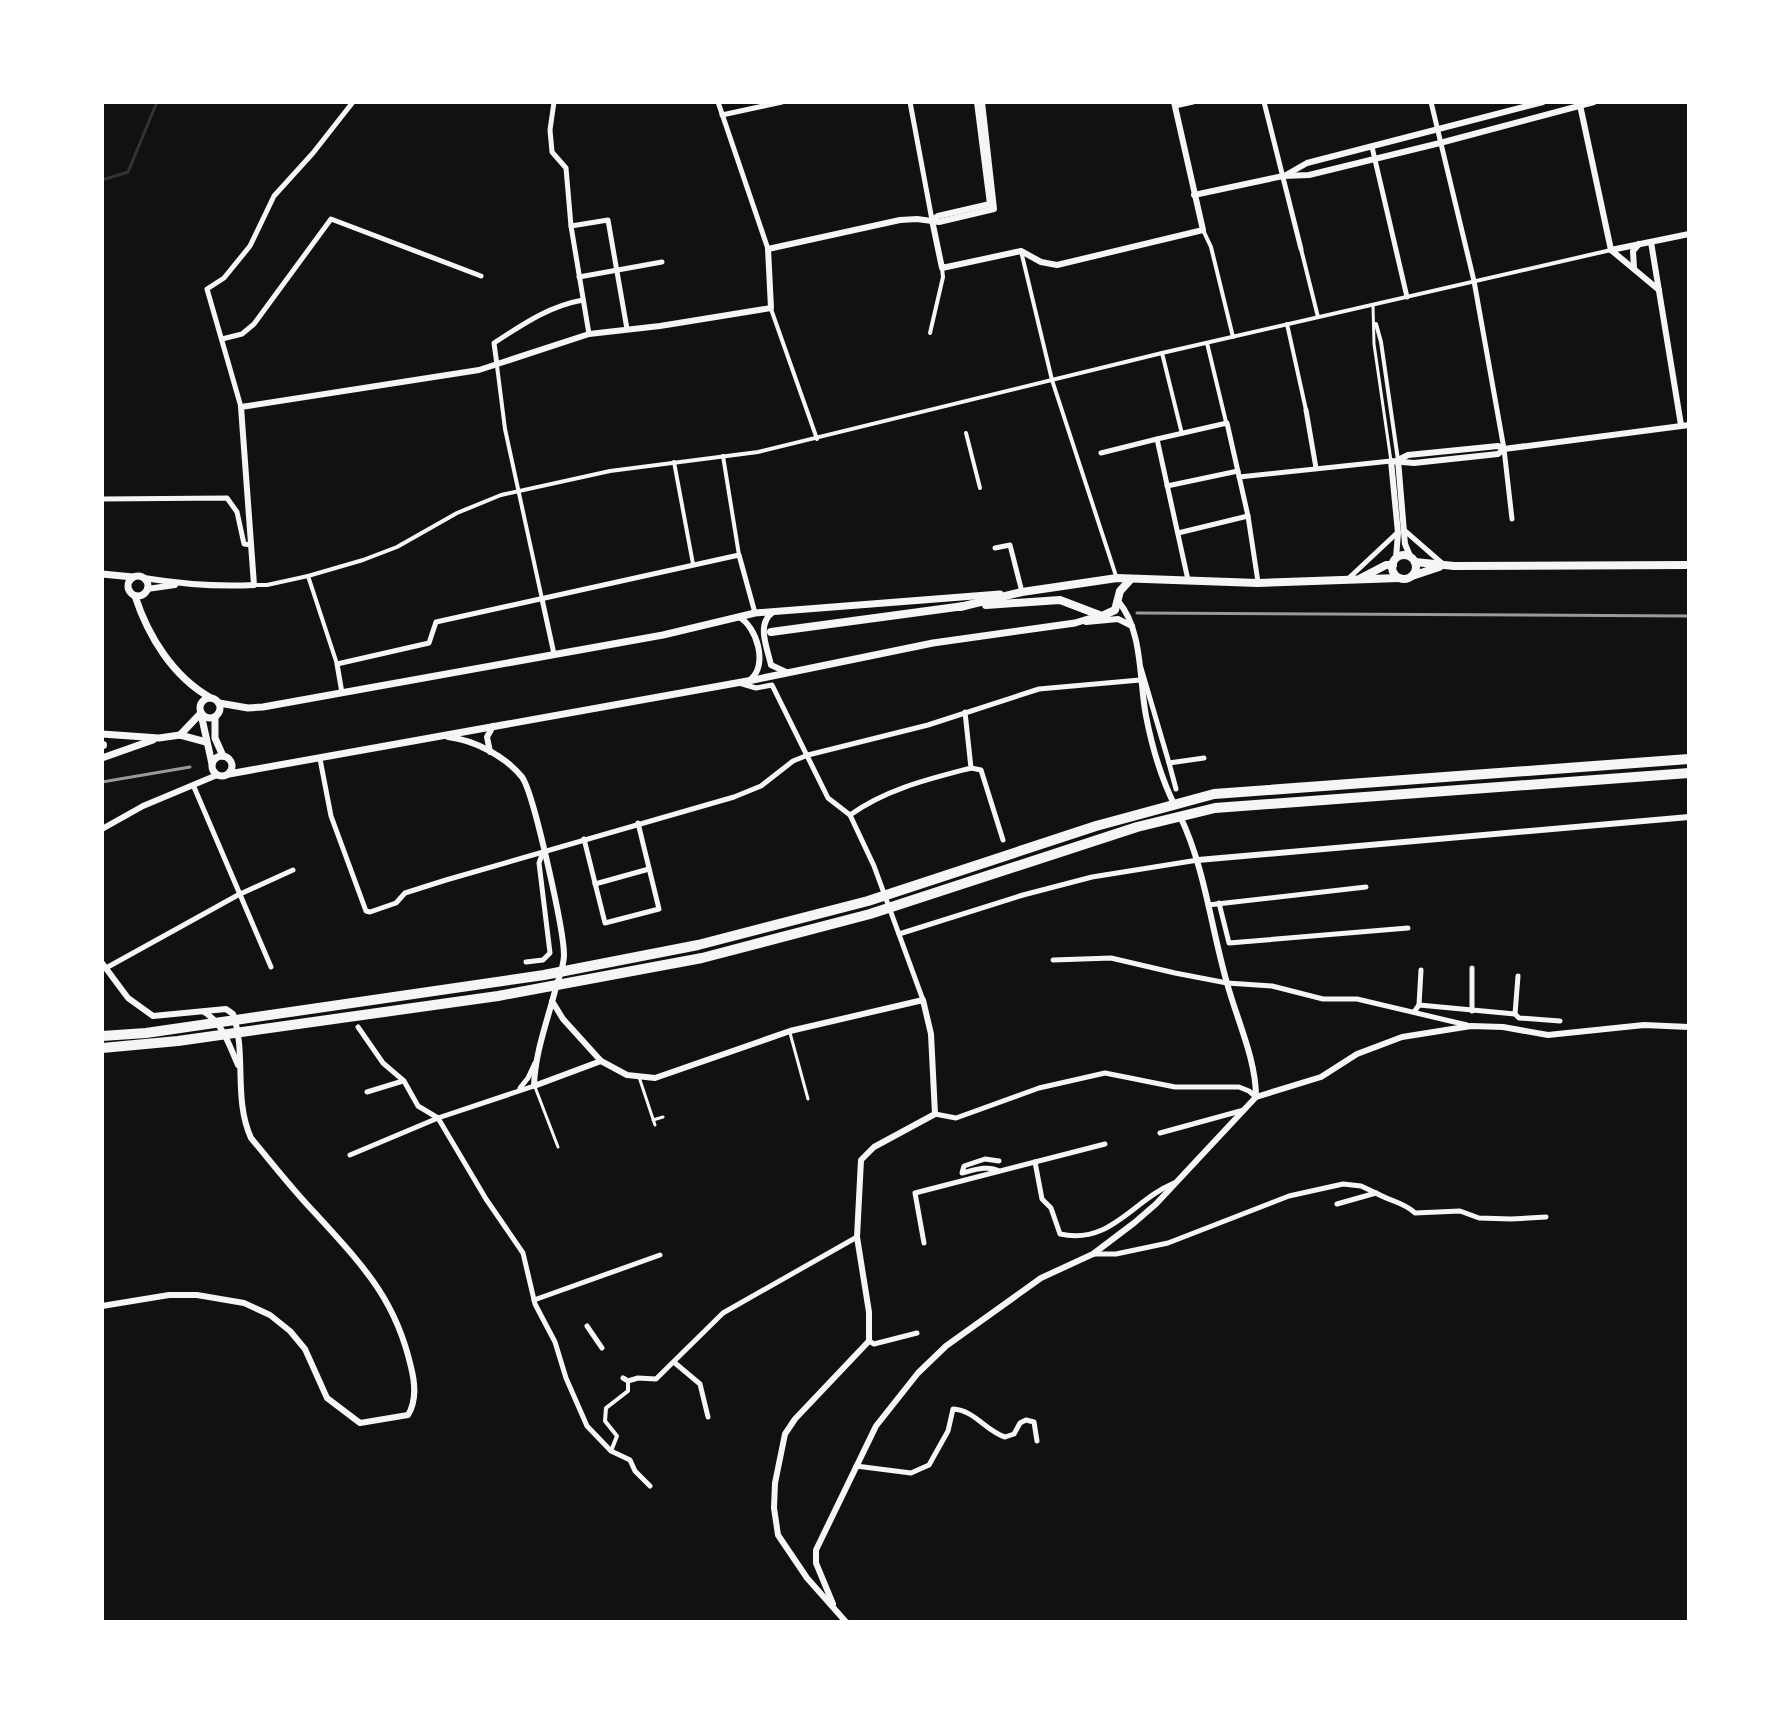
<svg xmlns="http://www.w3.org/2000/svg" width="1791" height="1724" font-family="Cabin,sans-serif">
<rect width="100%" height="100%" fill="#111"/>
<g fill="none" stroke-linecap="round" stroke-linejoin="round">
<path stroke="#333" stroke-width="3" d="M102,180L128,172L157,102"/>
<g stroke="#f5f5f5" stroke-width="3">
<path d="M1373,306L1374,344L1391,461"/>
<path d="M790,1033L808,1099"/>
<path d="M639,1077L655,1125"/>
<path d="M535,1087L558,1147"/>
<path d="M653,1120L663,1117"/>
</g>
<g stroke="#f5f5f5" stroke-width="4">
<path d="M1203,230L1211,247L1233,337"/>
<path d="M1301,249L1318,317"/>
<path d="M1021,251L1052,380L1116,576"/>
<path d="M771,309L817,439"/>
<path d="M1287,324L1306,410"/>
<path d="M1376,324L1381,342L1398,460"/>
<path d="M930,333L943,277L942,268"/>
<path d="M1207,343L1226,422"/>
<path d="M1162,353L1182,434"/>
<path d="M497,366L505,429L542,599"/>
<path d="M966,433L980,488"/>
<path d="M723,456L739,555"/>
<path d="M674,462L693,564"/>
<path d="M308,576L337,664"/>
<path d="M254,585H267L308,576L363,560L397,547L457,513L501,495L610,471L758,452L1162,353L1611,250"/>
<path d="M611,1451L617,1436L605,1421L606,1408L628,1391V1381"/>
</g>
<g stroke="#f5f5f5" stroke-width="5">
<path d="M554,102L550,130L552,152L566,168L571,226L589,334"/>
<path d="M718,102L768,249"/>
<path d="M910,102L932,220"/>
<path d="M1264,102L1301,249"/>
<path d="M1431,102L1474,281L1504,449L1512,519"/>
<path d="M1175,106L1193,102"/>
<path d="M722,115L782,102"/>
<path d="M1372,147L1407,297"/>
<path d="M571,226L608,220L627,329"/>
<path d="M579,277L662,262"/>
<path d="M222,339L242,334L254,324L331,219L481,276"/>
<path d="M497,365L494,343C523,324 549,306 583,300"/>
<path d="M241,407L207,289L224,278L250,246L274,196L313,153L353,102"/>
<path d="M1306,410L1316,468"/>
<path d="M1101,453L1157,439"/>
<path d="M1239,477L1391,461"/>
<path d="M1167,486L1238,471"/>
<path d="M102,499L227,498L237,512L244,544L251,545"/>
<path d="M1404,530L1443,564"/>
<path d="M1178,533L1248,516"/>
<path d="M995,548L1010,545L1022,592"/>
<path d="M1349,578L1397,533"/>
<path d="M1188,580L1157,439L1227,423L1248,516L1258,582"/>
<path d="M542,599L554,654"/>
<path d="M1141,668L1169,763L1204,758"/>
<path d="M739,683L756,688L772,685L828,798L850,815L874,866L923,1000"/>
<path d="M342,693L337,664L429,643L436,622L739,555L755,613"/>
<path d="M320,759L331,816L366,911L370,912L396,903L405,893L446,880L734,797L761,786L793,761L808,755L928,725L1039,689L1140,680"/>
<path d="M1169,763L1176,789"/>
<path d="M971,768L981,770L1003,840"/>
<path d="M194,787L271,967"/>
<path d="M850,815C886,789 929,779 971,768L965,712"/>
<path d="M584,839L605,923L659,909L638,823"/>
<path d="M595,884L649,869"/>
<path d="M1219,903L1229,943L1408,928"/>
<path d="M1208,905L1366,887"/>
<path d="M899,934L1023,895L1092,877L1198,860"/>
<path d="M1053,960L1111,958L1175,973L1227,983L1272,986L1323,999H1357L1467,1025"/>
<path d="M526,962L543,960L550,953L539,863L543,852"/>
<path d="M106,968L238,895L293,870"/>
<path d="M1472,968V1011"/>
<path d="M1419,1005L1421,970"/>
<path d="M1414,1012L1419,1005L1515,1014L1519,1018L1560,1021"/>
<path d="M1515,1014L1518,976"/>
<path d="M358,1027L383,1063L404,1081L418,1106L438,1118L534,1086"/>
<path d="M520,1088L528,1078L535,1063"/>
<path d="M367,1092L403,1081"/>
<path d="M935,1114L956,1118L1039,1088L1105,1073L1175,1087H1239L1249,1091L1256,1097"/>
<path d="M1160,1133L1244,1110"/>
<path d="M350,1155L438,1118L486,1199L523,1253L535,1304L555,1342L566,1378L587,1426L611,1451L630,1460L635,1471L650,1486"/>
<path d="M1035,1162L1042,1199L1051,1208L1060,1234C1111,1245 1133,1200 1174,1183"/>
<path d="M999,1171C988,1165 974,1170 962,1173L964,1166L985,1159L999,1161"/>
<path d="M1376,1193C1389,1201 1404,1202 1415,1213L1460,1211L1479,1218L1511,1219L1546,1217"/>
<path d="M924,1243L915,1193L1105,1144"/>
<path d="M1094,1254H1116L1168,1243L1289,1196L1343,1184L1361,1186L1376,1193L1337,1204"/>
<path d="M534,1300L660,1255"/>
<path d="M587,1326L602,1348"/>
<path d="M869,1341L874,1344L917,1333"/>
<path d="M675,1363L700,1384L708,1417"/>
<path d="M623,1378L628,1381L638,1378L656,1379L723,1313L857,1237"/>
<path d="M856,1466L911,1473L929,1465L948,1431L953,1409C974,1410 986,1431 1005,1437L1014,1434L1020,1423L1026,1420L1034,1422L1037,1441"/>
</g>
<g stroke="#f5f5f5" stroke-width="6">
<path d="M1580,105L1611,250"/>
<path d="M1286,175L1307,163L1543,102"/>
<path d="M1194,195L1283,176L1309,175L1440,143L1594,102"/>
<path d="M932,220L942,268L1021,251L1041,262L1057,265L1203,230L1174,102"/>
<path d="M932,220L938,216L990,204L977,102"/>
<path d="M1651,242L1681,425"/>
<path d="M1611,250L1689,234"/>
<path d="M1611,250L1659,290"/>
<path d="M1634,268L1633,251L1639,244"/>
<path d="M1398,460L1408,455L1498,446L1504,449"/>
<path d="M1398,460L1405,544L1410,556"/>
<path d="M1396,558L1398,533L1391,461L1414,463L1498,454L1504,449L1689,425"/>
<path d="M144,578C181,584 217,587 254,585L241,407L479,370L589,334L660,326L771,308L768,249L900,220L917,219L939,222L994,209L982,102"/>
<path d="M147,589L175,585"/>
<path d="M1118,601C1143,630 1139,680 1146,716C1152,747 1161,778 1175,806"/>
<path d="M773,612C756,624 767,647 771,665L786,672"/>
<path d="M739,617C757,627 768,665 751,679"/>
<path d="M1086,622L1118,619L1132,626"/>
<path d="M448,737C474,740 505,756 522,777C534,794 564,931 564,955C564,967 558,979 555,991C547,1022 535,1053 534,1086L601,1061L563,1019L552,1001"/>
<path d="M490,752L487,737L493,726"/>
<path d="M1180,816C1205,868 1211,928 1227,983C1237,1020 1256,1059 1256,1097"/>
<path d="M102,829L143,806L217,775"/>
<path d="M1198,860L1689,817"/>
<path d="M102,963L128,998L153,1016L226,1009L233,1014C247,1054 233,1098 251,1138C272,1163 292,1189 315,1213C361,1264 395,1297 411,1367C415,1383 417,1400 408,1415L360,1423L327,1398L305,1349L290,1331L270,1315L244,1303L197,1295H169L102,1306"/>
<path d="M204,1012C223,1023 229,1045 238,1065"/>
<path d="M601,1061L627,1075L655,1078L790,1031L923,1000L931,1034L935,1114L874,1147L861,1160L857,1237L869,1312V1341L795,1419L785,1434L775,1483L774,1508L778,1535L807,1578L846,1622"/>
<path d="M1256,1097L1321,1077L1357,1054L1402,1037L1471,1026L1503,1027L1548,1035L1644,1025L1689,1027"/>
<path d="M833,1604L816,1563V1550L876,1426L918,1373L946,1346L1041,1278L1093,1254L1134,1223L1156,1204L1256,1097"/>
</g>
<g stroke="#f5f5f5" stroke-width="7">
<path d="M102,574L133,577"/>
<circle cx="138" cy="586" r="10"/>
<path d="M135,596C148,636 173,677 211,698"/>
<circle cx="210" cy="708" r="10"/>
<path d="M219,703L248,708L263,707L663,635L755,613L1000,594"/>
<path d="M201,714L212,764"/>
<path d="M215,718V738L223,756"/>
<path d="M102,734L159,738L180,735L206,742"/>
<path d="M180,735L200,714"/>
<circle cx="222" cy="766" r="10"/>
<path d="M102,758L153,740"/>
<path d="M229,774L753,680L933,643L1075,623L1098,616"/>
</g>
<g stroke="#f5f5f5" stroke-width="8">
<circle cx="1404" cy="567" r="12"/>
<path d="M1415,562L1454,566L1689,565"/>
<path d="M1412,576L1439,567"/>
<path d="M1361,578L1386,565H1393"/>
<path d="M986,605L1060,600L1102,616L1115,610L1120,591L1130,580"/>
<path d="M960,607L1022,592L1117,578L1258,583L1399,578"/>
<path d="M771,632L964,606"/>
<path d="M102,745H103"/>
</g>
<g stroke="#f5f5f5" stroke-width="10">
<path d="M102,1036L146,1033L544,975L698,945L868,901L1096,826L1214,794L1689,759"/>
<path d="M102,1048L178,1041L498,996L702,958L870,914L1137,827L1215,808L1689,773"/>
</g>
<g stroke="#9a9a9a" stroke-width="3">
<path d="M1137,613L1689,616"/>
<path d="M102,782L190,767"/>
</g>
</g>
<rect width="1791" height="1724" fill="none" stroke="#ffffff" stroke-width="208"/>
</svg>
